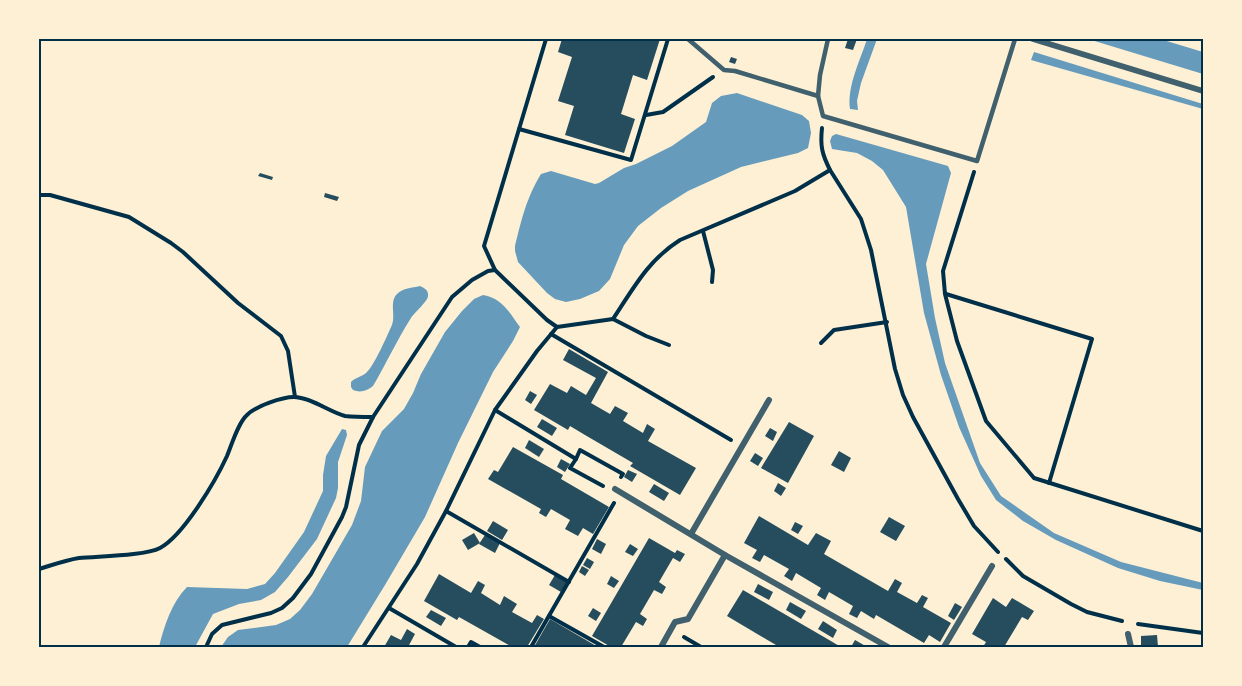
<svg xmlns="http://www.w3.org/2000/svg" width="1242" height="686" font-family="Overpass,sans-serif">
<rect width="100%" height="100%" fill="#fdf0d5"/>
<g fill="#669bbc">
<path d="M867,39H877L861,83L857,101L858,110L850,109C847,86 860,61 867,39Z"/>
<path d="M1088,39H1160L1203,52V74Z"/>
<path d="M1034,52L1203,104V109L1031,60Z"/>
<path d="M737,93L802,115L809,121L811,133L808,148L798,153L741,167L688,191L661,208L638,226L624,245L610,279L599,291L580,299L566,302L555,299L547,293L518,262L515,251V246C522,218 526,199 541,174L551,171L595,184L599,183L624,168L636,164L672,146L706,122L712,103L721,96Z"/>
<path d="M836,134L948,166L951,173L926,264L935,318L945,363L980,463L1001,496L1054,533L1121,562L1203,583V590L1160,581L1118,568L1056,540L1023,521L996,500L981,476L959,427L941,375L924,313L906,207L883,170L872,161L857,153L832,149L830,141L832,136Z"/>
<path d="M420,286C424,288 429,290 428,296C428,301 415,312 411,318C397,340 386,364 373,386C367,391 360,393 353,390L351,387V382C356,377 362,377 367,372C375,364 387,336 392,325C396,315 389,302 397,294C403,288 412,288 420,286Z"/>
<path d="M483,295C502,298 509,312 520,327L513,341L493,372L458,443L425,517L385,585L347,647H221L228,637L238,630L276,625L290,619L300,610L312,594L352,525L361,501L365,467L382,431L404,409L413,393L421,374L445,332L462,311L474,299Z"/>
<path d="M342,429L346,430L347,435L338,462V488L336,498L317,539L288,577L275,592L261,600L239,604L213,614L195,647H159C164,626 172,602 187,587L247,589L265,584L275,573L304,532L323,491V475L326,456Z"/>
</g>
<g fill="#264d5e">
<path d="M562,39H660L647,80L633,75L621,114L635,119L624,153L565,135L574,106L558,101L572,57L558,52Z"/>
<path d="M848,39H857L853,50L845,48Z"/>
<path d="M731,57L737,59L735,64L729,62Z"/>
<path d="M260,173L273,177L272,180L258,176Z"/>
<path d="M325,193L339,197L337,201L324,197Z"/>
<path d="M569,349L608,372L591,403L610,414L615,406L628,413L623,421L643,433L647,424L655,429L648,441L696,468L680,495L630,466L633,463L585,435L570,426L568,430L534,410L550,384L567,393L571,386L586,395L596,378L563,360Z"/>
<path d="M530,391L537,395L531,404L525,400Z"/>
<path d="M542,419L557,428L552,436L537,427Z"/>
<path d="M789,422L814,436L788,483L761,468Z"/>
<path d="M770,428L777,432L773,441L765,436Z"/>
<path d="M529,440L544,449L539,457L525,448Z"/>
<path d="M513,447L563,475L561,479L609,507L593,534L583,528L578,536L565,529L570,520L551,509L546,517L539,513L541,509L488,479L494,470L498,472Z"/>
<path d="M839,451L851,458L844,472L831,465Z"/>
<path d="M755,453L763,458L758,466L750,461Z"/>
<path d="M561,459L570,464L565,472L557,467Z"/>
<path d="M628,470L637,474L632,482L624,477Z"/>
<path d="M778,483L786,488L781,496L774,491Z"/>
<path d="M654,484L669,493L664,501L649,492Z"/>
<path d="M759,516L808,545L816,533L831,541L824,554L888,591L895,579L902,583L897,592L917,603L922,595L928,598L923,607L951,623L940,642L929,635L924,643L876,615L874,619L861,611L857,618L849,614L853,606L829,592L825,600L817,595L821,588L796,573L792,581L784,576L789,569L764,555L760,562L752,558L757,550L744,543Z"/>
<path d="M889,517L905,526L896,541L880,532Z"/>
<path d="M493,521L508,530L502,540L487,531Z"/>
<path d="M795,522L803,526L798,534L791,530Z"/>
<path d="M474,533L480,543L468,550L462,540Z"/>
<path d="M485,535L500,543L495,553L479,544Z"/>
<path d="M649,538L675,553L677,550L685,554L680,562L673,558L659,582L666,587L662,594L654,590L640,614L647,619L643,626L636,622L621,647H611L592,636Z"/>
<path d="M597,539L606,544L601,554L592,549Z"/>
<path d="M630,544L638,549L633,556L625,552Z"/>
<path d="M587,558L594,562L590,569L583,565Z"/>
<path d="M582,566L589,570L585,576L579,572Z"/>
<path d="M439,574L471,593L478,581L485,585L481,593L500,605L504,596L517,604L512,612L532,623L537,615L544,619L527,647H512L459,617L457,620L424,601Z"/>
<path d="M555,575L567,582L561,592L549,585Z"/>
<path d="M611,576L619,581L614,588L607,584Z"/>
<path d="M758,584L773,592L769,600L754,592Z"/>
<path d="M743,590L824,637L841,647H780L776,645L727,616Z"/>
<path d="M993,598L1006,607L1012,598L1034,611L1028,620L1022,617L1004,647H983L986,642L972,634Z"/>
<path d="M790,602L806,611L801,619L786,610Z"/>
<path d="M955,603L962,607L954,620L948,616Z"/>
<path d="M593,608L601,613L596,621L588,616Z"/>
<path d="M431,610L446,618L441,626L426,617Z"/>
<path d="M550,619L598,647H534Z"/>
<path d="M823,621L837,630L833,638L818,629Z"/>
<path d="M407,629L415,634L408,647H384L391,635L401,640Z"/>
<path d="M1157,635L1158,647H1141V636Z"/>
<path d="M855,640L862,644L867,647H851Z"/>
</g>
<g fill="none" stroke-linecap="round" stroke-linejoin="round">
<g stroke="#003049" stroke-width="4">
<path d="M546,39L484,246L495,270L547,320L557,327"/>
<path d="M646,115L663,112L713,77"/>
<path d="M822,128C820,146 822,154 830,170"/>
<path d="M519,129L631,160L668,39"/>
<path d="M974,172L943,271L945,294L957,341L986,421L1034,478L1203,531"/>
<path d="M39,195H50L129,217L171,243L183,252L238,303L281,336L288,351L295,397"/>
<path d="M703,231L713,270L712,282"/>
<path d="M946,294L1092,339L1049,483"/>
<path d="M613,319C633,289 648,260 680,240L795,191L830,170L861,219L871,250L895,369L903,395L913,417L958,499L974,526L998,552"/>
<path d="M551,334L731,440"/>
<path d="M821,343L834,330L887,322"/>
<path d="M495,410L576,459L570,468L603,486"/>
<path d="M576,459L580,450L623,474L621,477"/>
<path d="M446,511L569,582"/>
<path d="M1006,559L1023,576L1071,604L1087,612L1122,621"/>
<path d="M39,569C52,565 66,560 79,558C99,556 145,556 160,548C184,535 216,480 227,456C232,444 238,423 247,415C256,406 282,397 294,397C310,397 330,412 345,416C354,417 364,417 373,417"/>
<path d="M389,608L456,647"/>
<path d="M549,616L604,647"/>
<path d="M1138,624L1203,633"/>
<path d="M684,637L701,647"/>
<path d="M206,647L212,634L222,625L271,613L282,608L293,598L311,574L342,517L346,507L359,445L373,417L452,297L472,280L488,271L495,270"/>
<path d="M363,647L417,564L446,511L495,410L537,351L557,327L613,319L646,336L669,345"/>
<path d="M468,647L471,642L480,647"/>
<path d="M531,647L614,503"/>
</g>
<g stroke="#3f606c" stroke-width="4.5">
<path d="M688,39L724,70L735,71L818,96"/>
<path d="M828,39L820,75L818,96L823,116L977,161L1015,39"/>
</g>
<g stroke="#3f606c" stroke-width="6">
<path d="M1033,39L1203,91"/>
<path d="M615,489L725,555L888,647"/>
<path d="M691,534L769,400"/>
<path d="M1128,634L1131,647"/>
<path d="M661,647L675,622L688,619L725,555"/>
<path d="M944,647L992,566"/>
</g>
</g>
<rect width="1242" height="686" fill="none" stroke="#fdf0d5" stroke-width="81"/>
<rect x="40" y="40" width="1162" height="606" fill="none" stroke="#003049" stroke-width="2"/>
</svg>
